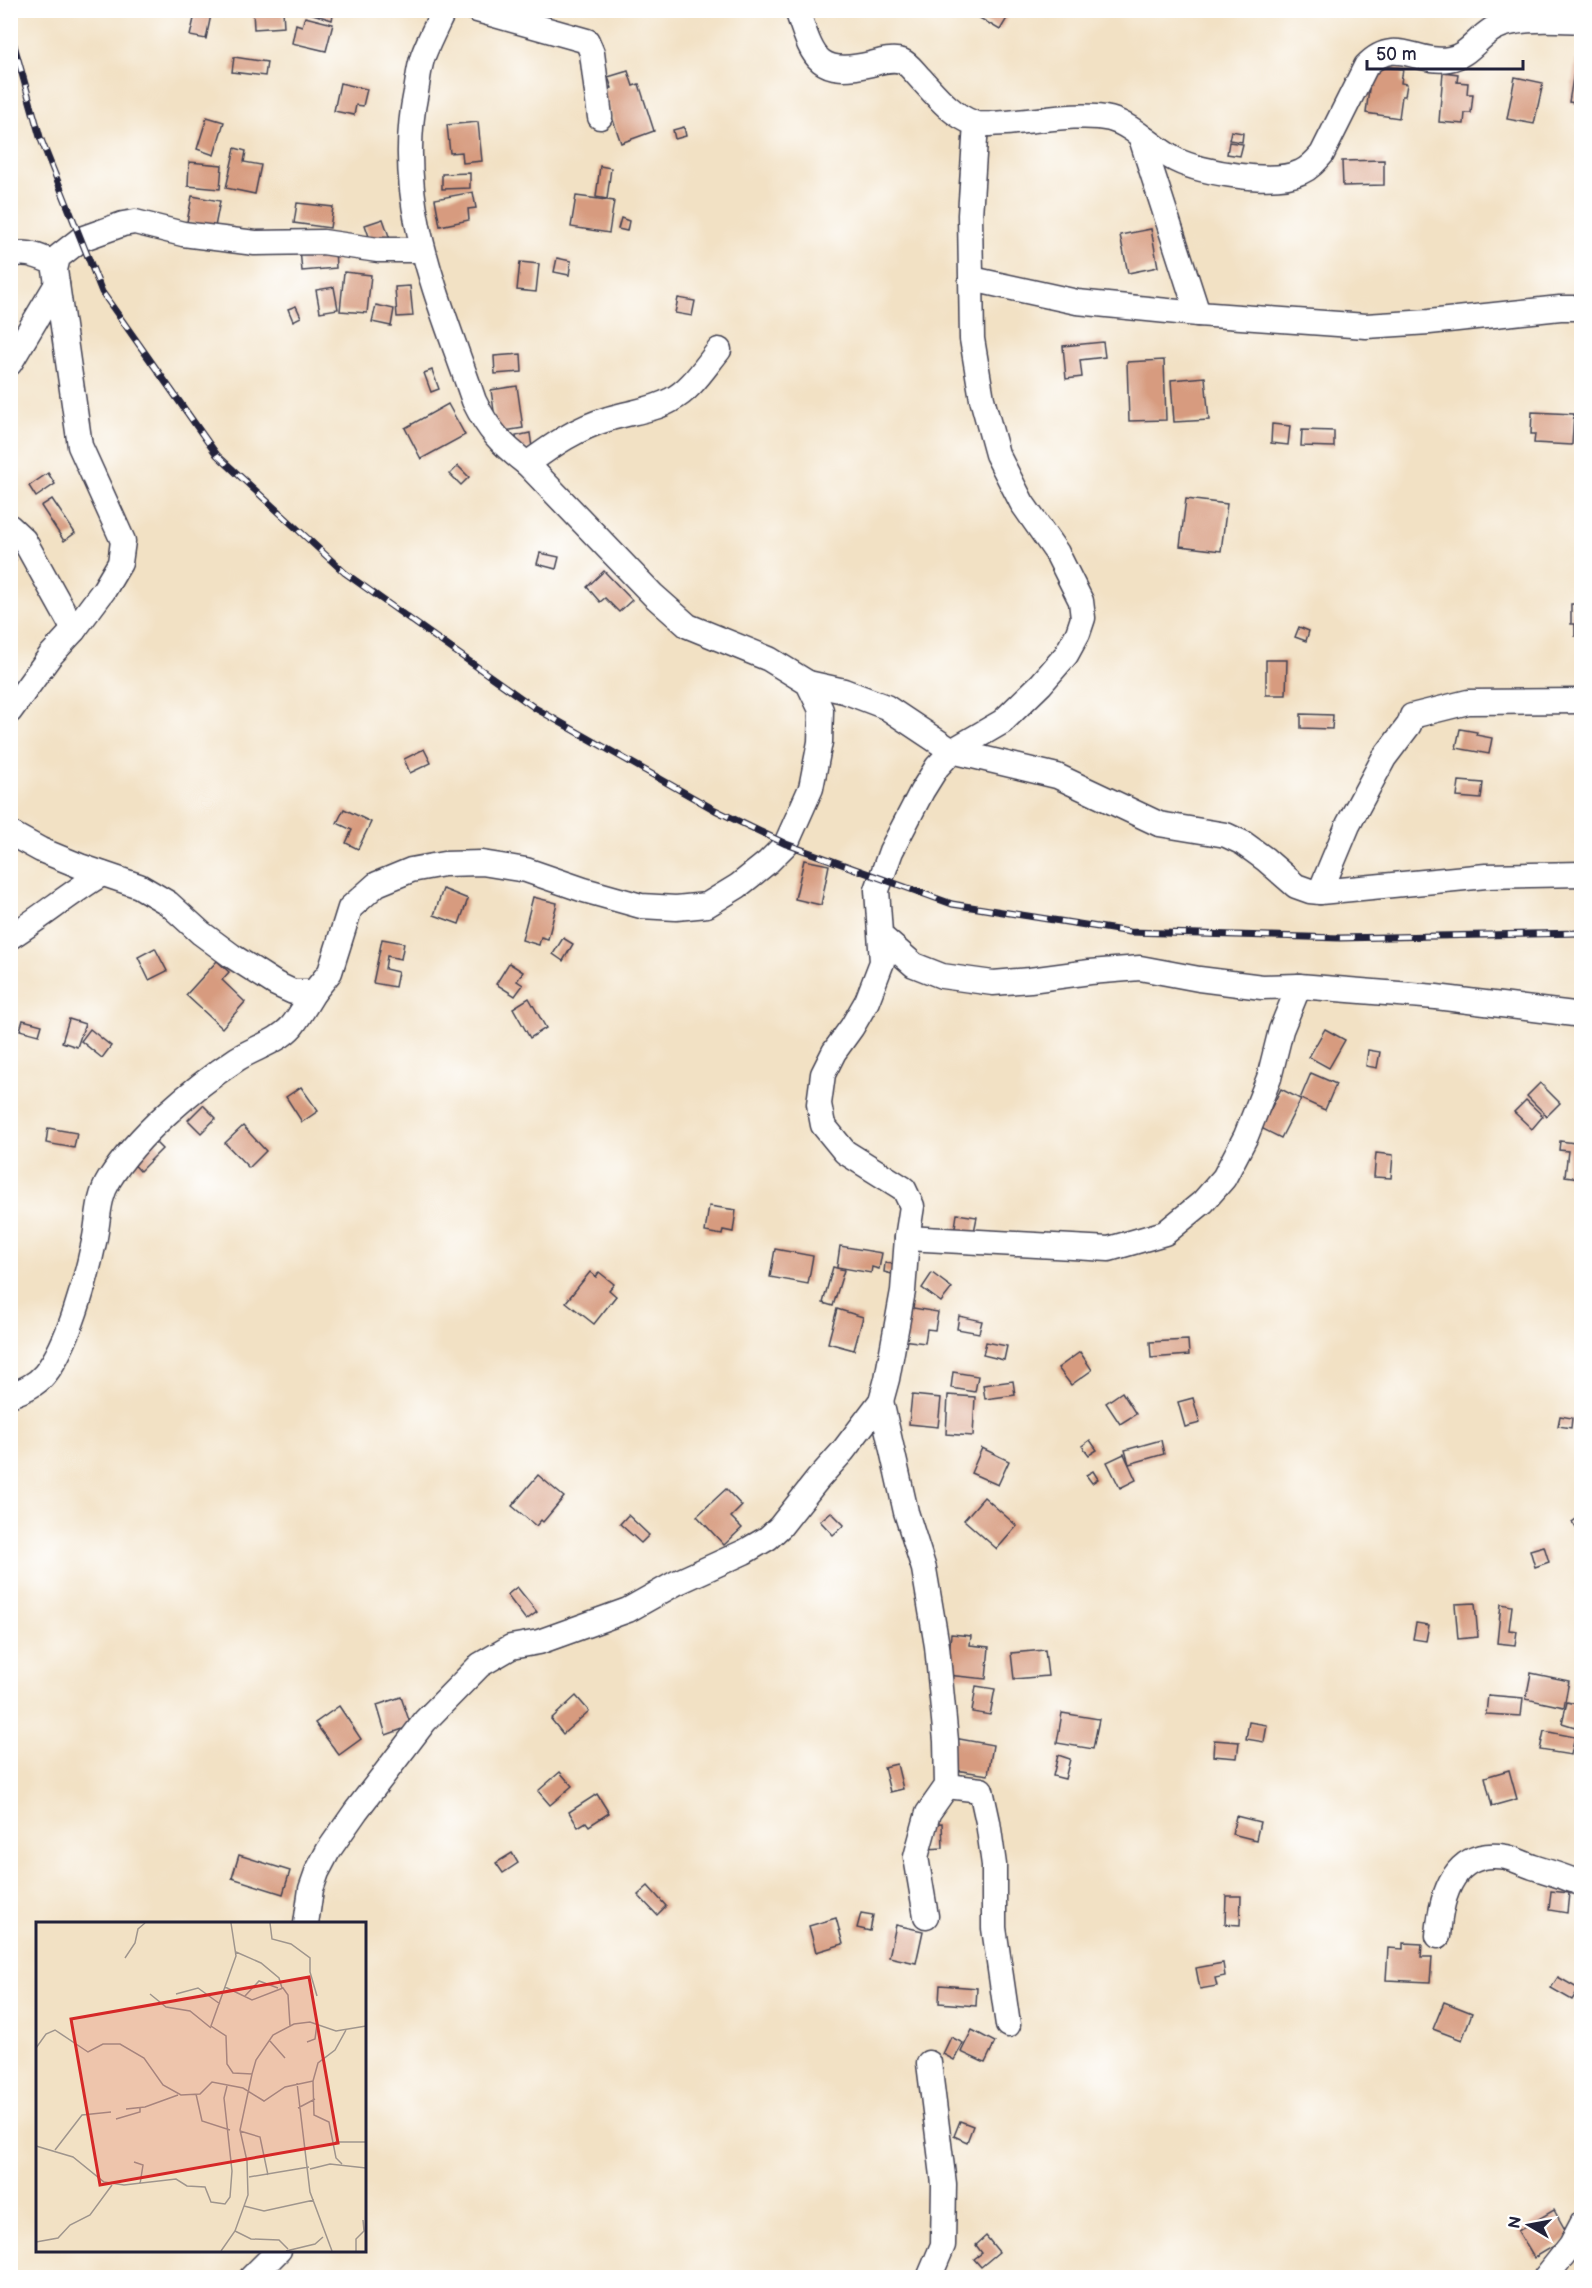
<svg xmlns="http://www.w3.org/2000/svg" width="1592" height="2288" font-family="'Balsamiq Sans',sans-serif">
<rect width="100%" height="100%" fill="#fff"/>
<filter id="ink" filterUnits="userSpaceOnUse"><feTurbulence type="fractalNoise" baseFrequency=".0167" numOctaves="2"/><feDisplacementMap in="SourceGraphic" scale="12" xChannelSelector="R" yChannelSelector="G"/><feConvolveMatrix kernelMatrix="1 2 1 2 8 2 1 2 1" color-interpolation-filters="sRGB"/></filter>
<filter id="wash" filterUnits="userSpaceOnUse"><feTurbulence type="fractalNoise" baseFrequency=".008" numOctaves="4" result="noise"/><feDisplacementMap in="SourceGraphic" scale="24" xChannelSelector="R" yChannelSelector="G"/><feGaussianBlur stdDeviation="1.35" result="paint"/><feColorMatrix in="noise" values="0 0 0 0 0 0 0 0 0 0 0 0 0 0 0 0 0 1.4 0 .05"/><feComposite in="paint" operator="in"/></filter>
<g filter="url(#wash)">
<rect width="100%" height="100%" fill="#f2e1c4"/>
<g id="blocks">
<g fill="#d79b7f">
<path d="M196,10H212L206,39L190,36Z"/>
<path d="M253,10H283L284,27L254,29Z"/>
<path d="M300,10H334L332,20Z"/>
<path d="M966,10H1001L1009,15L1000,30Z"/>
<path d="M305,17L333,24L326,51L292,43L296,24L302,26Z"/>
<path d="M234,57L267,62L265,76L232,72Z"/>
<path d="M1576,60L1582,61V104L1569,102Z"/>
<path d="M1372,65L1403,69L1401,83L1407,84L1405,96H1402L1399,118L1366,113Z"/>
<path d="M628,71L633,86L639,84L654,131L621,143L603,91L612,88L608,77Z"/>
<path d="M1443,72L1458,74L1457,82L1468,83L1467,94H1473L1471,113H1465L1464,124L1439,122Z"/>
<path d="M1515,77L1543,83L1534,124L1507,119Z"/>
<path d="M340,83L367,89L363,106L356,105L354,115L334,111Z"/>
<path d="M207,117L224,122L214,155L197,149Z"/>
<path d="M478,122L482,161L463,163L462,152L450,153L447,125Z"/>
<path d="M684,127L686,136L675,139L673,130Z"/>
<path d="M1231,131L1243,133L1242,142L1229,140Z"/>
<path d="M1229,142L1243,144L1240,156L1227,154Z"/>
<path d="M235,148L246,151L244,162L261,165L255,194L226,188Z"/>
<path d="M1384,160V185L1343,186L1342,161Z"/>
<path d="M189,162L222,165L220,189L188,186Z"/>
<path d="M600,166L611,168L607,199L596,197Z"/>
<path d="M470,173V188L442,189V174Z"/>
<path d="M473,192L476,208L468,209L469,220L440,226L435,199Z"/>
<path d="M192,196L220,201L215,227L187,222Z"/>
<path d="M576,196L614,201L609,233L571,227Z"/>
<path d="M297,203L333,207L330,228L294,223Z"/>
<path d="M1580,204H1582V262H1576Z"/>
<path d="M621,218L629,221L627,231L618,229Z"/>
<path d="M383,219L390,239L372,245L365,225Z"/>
<path d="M1151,229L1158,267L1128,273L1120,235Z"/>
<path d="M335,247L336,268L302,271L300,250Z"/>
<path d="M557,258L571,261L569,275L554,272Z"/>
<path d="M520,262L539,264L536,292L517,290Z"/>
<path d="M344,272L371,275L367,313L340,311Z"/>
<path d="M410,286L413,316L397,317L395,287Z"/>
<path d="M334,287L338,309L320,312L316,290Z"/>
<path d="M678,298L695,301L692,316L675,313Z"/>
<path d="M376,305L394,309L391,326L372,322Z"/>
<path d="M296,306L301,317L293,321L288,309Z"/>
<path d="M1103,342L1105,357L1080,360L1082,377L1066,379L1063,346Z"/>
<path d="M521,354L522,372L495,374L494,356Z"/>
<path d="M1164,360L1166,420L1129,421L1127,362Z"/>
<path d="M432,370L439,389L431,392L424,373Z"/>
<path d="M1205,377L1209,420L1174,422L1171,380Z"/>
<path d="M517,386L523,428L497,432L491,390Z"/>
<path d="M448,404L465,435L421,459L405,428Z"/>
<path d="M1532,412L1574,414L1572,445L1534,443L1535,434H1531Z"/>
<path d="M1272,424L1290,426L1288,445L1271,443Z"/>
<path d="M1302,430L1334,431V447L1301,446Z"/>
<path d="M530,433L532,448L518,450L516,436Z"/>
<path d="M458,466L469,477L461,485L450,474Z"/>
<path d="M48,473L55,484L36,497L29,486Z"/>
<path d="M52,499L75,533L64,541L41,506Z"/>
<path d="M1186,499L1227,504L1221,551L1180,546Z"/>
<path d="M10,539L17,547L11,552L16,560L10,564Z"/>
<path d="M540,553L559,557L556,569L537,564Z"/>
<path d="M604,571L632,600L619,612L605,598L600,602L587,587Z"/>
<path d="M1571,604H1582V636H1575V624H1571Z"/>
<path d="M1299,627L1309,631L1306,641L1295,637Z"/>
<path d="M1266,660H1287L1286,695H1266Z"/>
<path d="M1301,714L1333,715L1332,729L1301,728Z"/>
<path d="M1460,729L1477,732L1476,735L1492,738L1489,754L1456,748Z"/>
<path d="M424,749L431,763L410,773L404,759Z"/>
<path d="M1459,781L1483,783L1481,799L1457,797Z"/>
<path d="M344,809L371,822L358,849L346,843L352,830L337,823Z"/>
<path d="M804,860L829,865L821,905L795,899Z"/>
<path d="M443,889L468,899L459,924L434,915Z"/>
<path d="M533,897L557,903L548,939L541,937L539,945L522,940Z"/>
<path d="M563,938L573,944L563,961L553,954Z"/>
<path d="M382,939L404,943L401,959L387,956L385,969L398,972L395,987L373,983Z"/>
<path d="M155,948L167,971L149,980L138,957Z"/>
<path d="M217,961L229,972L222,980L245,1002L222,1028L186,995Z"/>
<path d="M509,963L523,972L517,981L523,985L515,996L496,984Z"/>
<path d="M529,998L546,1028L530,1038L513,1008Z"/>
<path d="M69,1019L85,1024L77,1047L62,1042Z"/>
<path d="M23,1020L42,1025L39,1035L20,1030Z"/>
<path d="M90,1029L111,1046L102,1058L81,1041Z"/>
<path d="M1325,1029L1345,1040L1329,1068L1309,1057Z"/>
<path d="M1368,1050L1380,1052L1377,1068L1366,1066Z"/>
<path d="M1311,1073L1336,1084L1325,1110L1301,1099L1281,1138L1261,1128L1281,1089L1300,1099Z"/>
<path d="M1540,1083L1560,1103L1547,1116L1527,1096Z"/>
<path d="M301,1087L318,1111L302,1122L286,1097Z"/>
<path d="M1526,1100L1543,1116L1532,1129L1514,1112Z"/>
<path d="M203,1105L216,1118L201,1133L188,1120Z"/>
<path d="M243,1126L266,1151L249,1168L225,1143Z"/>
<path d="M48,1128L77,1133L74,1148L46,1143Z"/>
<path d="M149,1136L162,1149L140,1171L127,1157Z"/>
<path d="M1560,1141L1582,1144L1579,1178L1565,1176L1568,1151L1559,1150Z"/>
<path d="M1376,1153L1393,1155L1391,1178L1374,1177Z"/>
<path d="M709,1206L736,1210L733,1232L723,1230L722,1235L705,1232Z"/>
<path d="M957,1214L977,1217L973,1237L954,1234Z"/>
<path d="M840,1246L882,1253L879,1269L872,1267L871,1273L837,1267Z"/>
<path d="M775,1249L813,1256L808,1284L770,1277Z"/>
<path d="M885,1263L894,1264L892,1274L884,1272Z"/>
<path d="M833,1267L844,1270L833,1306L823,1303Z"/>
<path d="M590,1272L596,1277L599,1272L614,1284L609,1290L616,1296L594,1324L566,1302Z"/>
<path d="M932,1273L952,1288L941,1302L922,1288Z"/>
<path d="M907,1307L938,1312L935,1330L927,1329L925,1343L902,1340Z"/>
<path d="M837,1309L863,1317L854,1350L828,1343Z"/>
<path d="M959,1316L982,1321L979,1333L957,1329Z"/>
<path d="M1188,1340L1189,1355L1151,1358L1150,1342Z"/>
<path d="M986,1342L1007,1346L1004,1360L983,1355Z"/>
<path d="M1080,1352L1092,1370L1071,1385L1058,1368Z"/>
<path d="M953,1372L978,1376L975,1392L951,1388Z"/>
<path d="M1013,1381L1015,1395L985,1399L983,1385Z"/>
<path d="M1122,1392L1136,1414L1120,1424L1106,1403Z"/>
<path d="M912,1395L941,1398L938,1427L909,1424Z"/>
<path d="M948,1395L975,1397L973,1436L946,1434Z"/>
<path d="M1193,1398L1200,1423L1185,1427L1178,1402Z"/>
<path d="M1560,1416L1572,1418L1571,1428L1558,1426Z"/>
<path d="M1090,1440L1097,1450L1089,1455L1082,1446Z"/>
<path d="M1161,1440L1164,1454L1129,1464L1125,1450Z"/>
<path d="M982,1448L1009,1461L998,1485L971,1473Z"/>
<path d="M1124,1454L1136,1480L1120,1488L1107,1462Z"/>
<path d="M1093,1471L1098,1479L1092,1483L1086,1475Z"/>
<path d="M538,1475L564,1497L543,1522L541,1520L536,1526L512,1506Z"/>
<path d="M726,1489L742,1506L731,1517L742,1528L724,1545L697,1516Z"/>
<path d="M984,1497L1017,1526L997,1549L964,1520Z"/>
<path d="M831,1512L844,1525L833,1535L820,1521Z"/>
<path d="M628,1515L649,1535L641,1543L620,1524Z"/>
<path d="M1582,1515V1537L1572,1522Z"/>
<path d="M1544,1546L1549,1562L1535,1567L1530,1550Z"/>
<path d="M517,1587L537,1612L526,1620L507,1595Z"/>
<path d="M1475,1603L1478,1637L1458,1639L1455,1604Z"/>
<path d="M1501,1604L1512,1606L1509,1630L1517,1631L1515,1645L1497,1643Z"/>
<path d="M1416,1623L1429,1625L1426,1641L1413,1639Z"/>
<path d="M951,1634L971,1636L970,1645L989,1647L986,1679L947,1675Z"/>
<path d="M1045,1650L1048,1676L1014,1679L1011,1653Z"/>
<path d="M1531,1673L1569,1681L1564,1707L1526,1699Z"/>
<path d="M976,1686L995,1689L990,1715L972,1712Z"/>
<path d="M1488,1695L1523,1698L1521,1716L1486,1714Z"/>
<path d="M576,1696L589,1711L563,1734L551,1719Z"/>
<path d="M401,1697L411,1726L386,1735L377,1705Z"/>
<path d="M1567,1702L1581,1705L1575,1727L1562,1723Z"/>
<path d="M339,1706L361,1739L339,1755L315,1723Z"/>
<path d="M1062,1713L1099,1719L1093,1749L1057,1743Z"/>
<path d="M1249,1722L1267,1725L1264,1742L1246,1739Z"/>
<path d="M1544,1731L1575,1737L1571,1755L1540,1750Z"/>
<path d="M954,1738L993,1745L988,1775L949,1769Z"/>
<path d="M1214,1740L1239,1742L1237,1758L1213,1756Z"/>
<path d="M1058,1755L1070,1759L1065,1779L1053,1776Z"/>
<path d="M897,1764L903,1789L890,1792L884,1767Z"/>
<path d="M1509,1770L1517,1799L1492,1806L1485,1777Z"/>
<path d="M560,1772L572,1786L550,1805L538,1791Z"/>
<path d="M597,1794L609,1813L589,1826L586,1822L578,1827L569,1812Z"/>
<path d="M1236,1816L1260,1822L1256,1840L1232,1834Z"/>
<path d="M942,1823L943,1848L927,1849L926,1824Z"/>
<path d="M512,1853L518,1863L503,1873L496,1863Z"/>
<path d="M239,1855L290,1871L283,1894L232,1878Z"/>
<path d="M648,1886L666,1906L657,1915L638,1895Z"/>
<path d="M1551,1891L1569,1893L1567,1913L1549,1910Z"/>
<path d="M1226,1896H1241L1240,1925L1225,1924Z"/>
<path d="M861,1913L873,1915L870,1931L857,1928Z"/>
<path d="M836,1918L843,1944L816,1952L809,1926Z"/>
<path d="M896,1925L923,1931L916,1963L889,1957Z"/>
<path d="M1403,1943L1422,1944L1421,1957H1432L1430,1982L1386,1980L1388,1948L1403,1949Z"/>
<path d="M1223,1963L1225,1976L1215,1978L1217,1986L1200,1989L1196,1968Z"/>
<path d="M1558,1977L1579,1989L1572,2000L1551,1988Z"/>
<path d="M940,1985L977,1988L976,2006L939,2003Z"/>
<path d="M1444,2002L1472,2013L1462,2040L1433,2029Z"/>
<path d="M972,2030L995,2042L985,2063L961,2052Z"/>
<path d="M951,2037L963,2043L954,2060L943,2054Z"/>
<path d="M960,2121L973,2126L967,2142L954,2136Z"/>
<path d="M1554,2210L1569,2237L1534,2258L1518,2231Z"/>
<path d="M986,2236L999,2252L981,2267L974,2259L982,2253L976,2245Z"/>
</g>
</g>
</g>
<g filter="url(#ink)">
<use href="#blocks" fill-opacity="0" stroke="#413f50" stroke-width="1.5"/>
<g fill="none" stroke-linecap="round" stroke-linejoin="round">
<defs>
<g id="minor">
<path d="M477,10L587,41L592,53L600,117"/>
<path d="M797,10C813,57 816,77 871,64C882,61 892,58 902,61C909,64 914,72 919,77C935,94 951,115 974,123C983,126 996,123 1006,123C1035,121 1083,112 1110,119C1133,125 1154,149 1176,160C1202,173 1274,185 1301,172C1310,168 1316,161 1322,154L1366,66C1395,35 1418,65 1449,59C1467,56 1475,41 1490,31C1511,16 1556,20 1582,21"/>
<path d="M1141,138L1198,314"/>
<path d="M10,256C26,249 41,258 55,263"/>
<path d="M972,279L1077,302L1198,314L1366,326L1429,322L1560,308H1582"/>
<path d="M10,363L57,284"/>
<path d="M527,464C553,445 577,428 608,419C629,412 652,411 671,400C691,390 705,367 719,350"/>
<path d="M10,527L24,540L74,630"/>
<path d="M808,683L844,691L886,707L952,751L1057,776L1159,824L1226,835L1243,843L1265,859L1296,886L1310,891L1320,892L1486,876L1582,874"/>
<path d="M10,711L50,656L74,630L104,590L120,563L123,541L80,446L55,270L58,257L81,239L123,224L135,222L183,234L255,243L323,242L378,250H422"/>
<path d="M10,833L41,850L80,866L139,886L168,903L201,933L232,956L276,984L293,992H314L330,972L350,908L377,884L411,870L444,864L482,863L526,870L584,890L641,906L676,908L707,905L738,886L768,862L786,844L811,788L820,742L821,710L808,683L769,659L688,626L653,595L527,464C502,445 488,430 474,401C439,298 393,202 416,92C418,80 419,67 423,56C429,40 437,25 444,10"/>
<path d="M1320,892L1348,825L1384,758L1409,725L1412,716L1468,702L1582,701"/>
<path d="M10,937C42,917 70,893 102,874"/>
<path d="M882,937L914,965L942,976L993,983L1030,980L1090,972L1140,968L1199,979L1262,987L1299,986L1436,997L1582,1015"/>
<path d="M907,1238L1109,1249L1165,1233L1203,1202L1224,1178L1246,1136L1269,1078L1281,1030L1299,986"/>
<path d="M10,1395C24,1390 36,1385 45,1374C69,1344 86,1280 94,1242C99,1221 97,1199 109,1180C137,1135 193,1088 237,1059C254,1048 278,1042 292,1026C300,1016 307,1003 314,992"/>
<path d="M881,1401L906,1512L924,1569L937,1646L946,1741L947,1786L928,1813L916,1857L926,1916"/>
<path d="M947,1786L981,1790L988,1822L994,1865V1928L1008,2025"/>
<path d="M306,1924L311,1889L317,1872L328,1851L356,1811L425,1721L480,1665L511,1647L539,1642L628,1610L676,1583L744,1552L768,1538L780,1527L818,1479L843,1451L881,1401L887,1379L903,1291L907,1238L912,1206L904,1189L845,1152L823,1125L819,1104L823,1074L834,1052L852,1027L867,1001L882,962L877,890L891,851L922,791L937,767L952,751L1002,722L1041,684L1066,655L1078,633L1083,618L1081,601L1057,553L1022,503L997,454L982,399L972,339L970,215L976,124"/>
<path d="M1438,1936C1441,1894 1454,1848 1506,1857C1515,1859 1524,1864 1533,1867C1549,1872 1566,1877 1582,1884"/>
<path d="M929,2063L944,2184L943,2245L929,2278"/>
<path d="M251,2278L279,2250"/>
<path d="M1545,2278L1571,2245L1582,2224"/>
</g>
</defs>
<use href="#minor" stroke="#413f50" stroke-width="27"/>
<use href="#minor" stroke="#fff" stroke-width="24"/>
<defs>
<path id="rail" d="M10,31L40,137L102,292L217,455L345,573L535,708L715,810L786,844L952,904L1130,932L1340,938L1582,933"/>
</defs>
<use href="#rail" stroke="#22223b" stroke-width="7"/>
<use href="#rail" stroke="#fff" stroke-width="4.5" stroke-dasharray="14" stroke-linecap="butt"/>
</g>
</g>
<g transform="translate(36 1922)">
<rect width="330" height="330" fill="#f2e1c4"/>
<path fill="none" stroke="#9f958d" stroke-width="1.5" d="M195,1L200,34L175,104L190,114L191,142L197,151L216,152L220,138L237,113L258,102L274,100L300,109L330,104M234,1L236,17L255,22L274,36V50L281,74M200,30L225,41L243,56L246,66M89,36L99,21L102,7L109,1M189,65L216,78L247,66L252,73L254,104M114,72L130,85L154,89L175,106M140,72L162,66L184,82M209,74L223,59L242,66M234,119L249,136M271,120L279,117L281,102M0,126L10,112L19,108L52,130L67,122H84L108,136L127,163L145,173L164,172L176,160L207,166L228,179L249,165L277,159M261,161L274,270L296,329M160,172L166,199L194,208M262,186L279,177M90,187L109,185L142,173M80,197L104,190V186M204,209L224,215L232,253M299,220H330M0,224L37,235L68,260L88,263L140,257L151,264L169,265L175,280L189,282L194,275L196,249L188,176L191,164M19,228L46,193L75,190M98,240L107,243L104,262M306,242L300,236L293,200L278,193L277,159L282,141L299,128L310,108M274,247L294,242L330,246M213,255L273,245M208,284L228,289L278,278M199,309L215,317L243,318L252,327M0,320L22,316L34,303L54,293L76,263M185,329L199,309L212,273L211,239L204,208L216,152M250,329L279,322L287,315M320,329V317L328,309L327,298"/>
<path fill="#d62828" fill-opacity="0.15" stroke="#d62828" stroke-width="3" d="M273,55L302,221L64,263L35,97Z"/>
<rect width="330" height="330" fill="none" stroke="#22223b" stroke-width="3"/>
</g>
<rect width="1592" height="2288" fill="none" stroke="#fff" stroke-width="36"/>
<g transform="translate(1529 2225) rotate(280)" stroke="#ffffff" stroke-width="4.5" paint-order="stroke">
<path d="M0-4.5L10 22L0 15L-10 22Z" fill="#22223b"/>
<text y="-9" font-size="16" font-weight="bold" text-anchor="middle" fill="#22223b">N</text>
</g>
<path d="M1367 60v9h156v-9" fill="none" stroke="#22223b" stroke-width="3"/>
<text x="1376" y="60" font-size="18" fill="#22223b" stroke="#ffffff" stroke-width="4.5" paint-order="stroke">50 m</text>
</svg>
